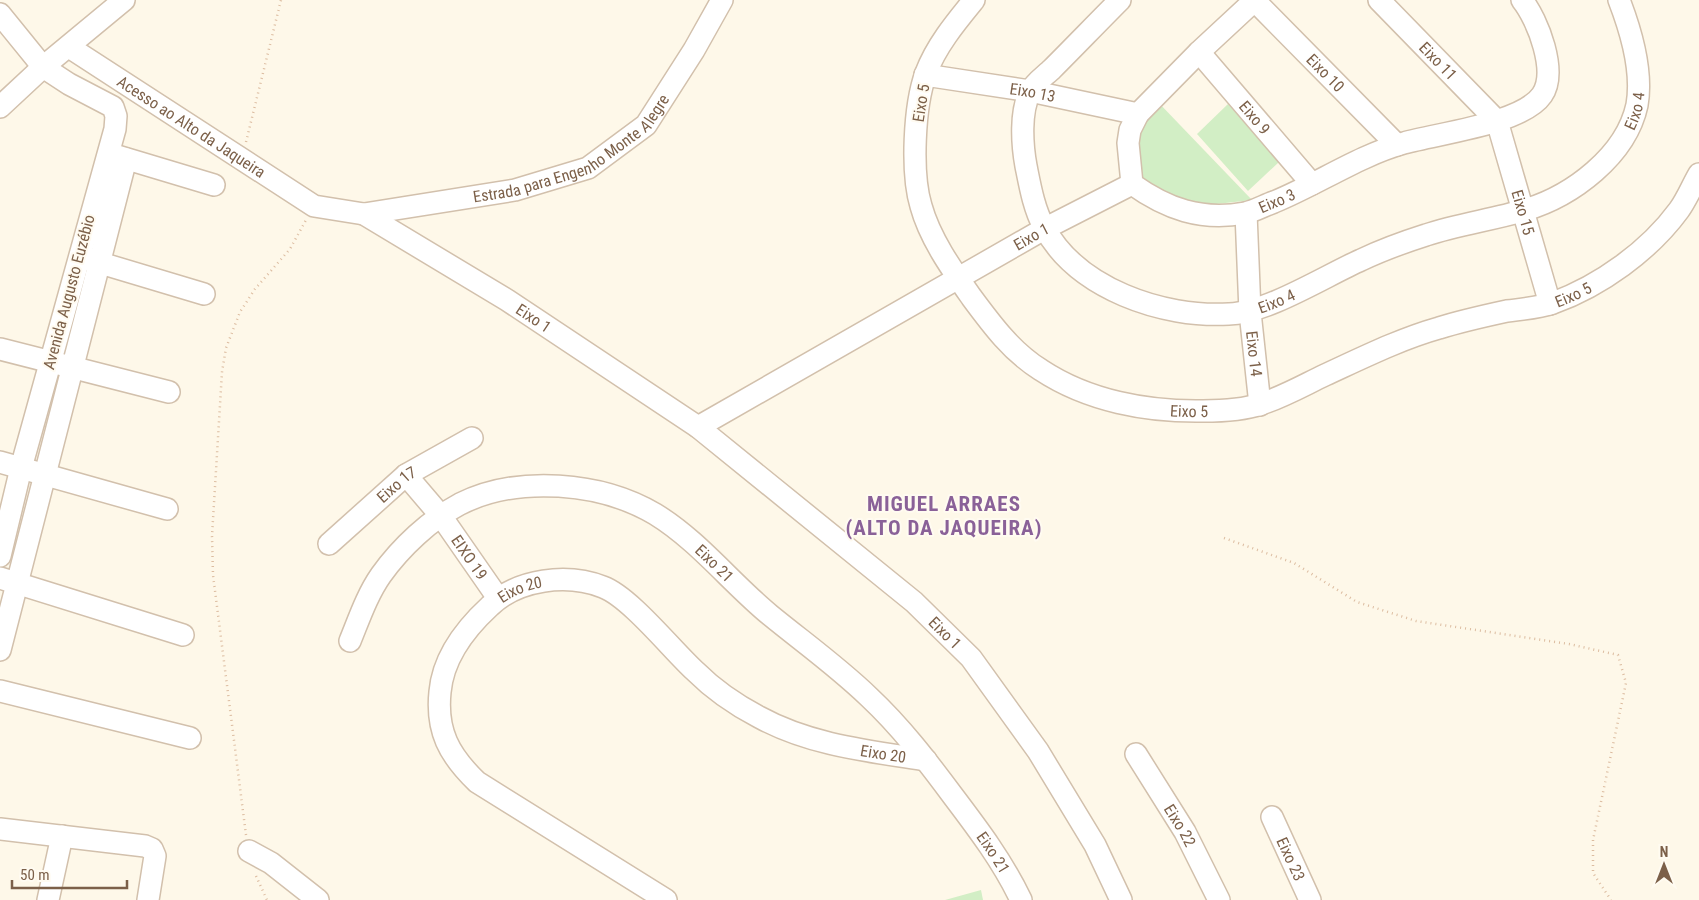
<svg xmlns="http://www.w3.org/2000/svg" width="1699" height="900" font-family="'Roboto Condensed',sans-serif">
<rect width="100%" height="100%" fill="#fef8e9"/>
<g fill="#d2eec5">
<path d="M1156,100L1252,200L1190,207L1158,194L1138,173L1136,133Z"/>
<path d="M1228,104L1279,162L1248,191L1197,134Z"/>
<path d="M981,890L983,900H945Z"/>
</g>
<g fill="none" stroke-linecap="round" stroke-linejoin="round">
<defs>
<g id="minor">
<path id="s1" d="M974,0C956,22 936,46 926,73C914,106 911,173 921,206C930,239 953,271 972,298C992,325 1012,352 1041,370C1088,401 1147,412 1203,411C1222,411 1243,410 1261,404C1283,397 1304,385 1325,375C1362,358 1400,339 1439,328C1461,321 1484,316 1507,311C1522,309 1538,308 1553,303C1600,286 1649,251 1679,210C1687,199 1692,186 1699,174"/>
<path id="s2" d="M1120,0C1097,23 1075,46 1052,69C1046,75 1034,83 1030,92C1020,112 1022,144 1026,166C1030,186 1034,209 1044,227C1077,289 1163,318 1229,314C1267,313 1325,276 1361,260C1382,250 1404,242 1426,235C1458,224 1492,220 1525,210C1572,196 1626,156 1637,105C1643,71 1631,31 1619,0"/>
<path id="s3" d="M1254,0L1397,145"/>
<path id="s4" d="M1255,0L1199,52L1138,114L1130,130L1128,143L1132,184C1167,209 1201,221 1245,213C1255,211 1265,205 1274,202C1318,184 1358,156 1404,143C1439,133 1522,124 1542,95C1558,72 1538,20 1522,0"/>
<path id="s5" d="M1379,0L1497,121L1550,304"/>
<path d="M0,14L43,67L69,84L113,107L116,116L115,129L21,468L0,556"/>
<path id="s6" d="M69,47L314,206L364,214L515,190L588,168L646,125L694,50L722,0"/>
<path id="s7" d="M1199,52L1312,184"/>
<path id="s8" d="M925,75L1030,91L1138,114"/>
<path d="M0,107L43,67L124,0"/>
<path d="M114,155L214,185"/>
<path id="s9" d="M1246,213L1250,312L1260,405"/>
<path id="s10" d="M364,214L507,300L698,427L914,602L971,658L1038,751L1095,845L1121,900"/>
<path d="M87,259L204,294"/>
<path d="M0,349L169,392"/>
<path id="s11" d="M698,427L1044,229L1132,184"/>
<path d="M0,462L167,509"/>
<path id="s12" d="M406,475L441,516L498,598"/>
<path id="s13" d="M329,544L406,475L472,438"/>
<path d="M0,578L183,635"/>
<path id="s14" d="M350,641C359,619 367,595 381,575C401,547 430,520 460,504C518,475 601,482 655,514C699,541 731,583 770,615C803,642 838,667 869,697C901,727 927,761 953,796C978,829 1003,862 1021,900"/>
<path d="M0,650L126,159"/>
<path d="M0,691L190,738"/>
<path id="s15" d="M1136,754L1185,832L1219,900"/>
<path id="s16" d="M1272,817L1310,900"/>
<path d="M0,829L145,846L152,849L155,856L148,900"/>
<path d="M249,851L271,863L318,900"/>
<path d="M48,900L62,836"/>
<path id="s17" d="M666,900L477,782C449,755 436,731 440,692C443,657 465,629 490,606C518,579 567,573 603,587C630,597 672,650 695,671C713,689 736,705 759,717C810,745 868,751 926,760"/>
</g>
</defs>
<use href="#minor" stroke="#d2c0ac" stroke-width="24"/>
<g stroke="#dcbca0" stroke-width="2.5" stroke-dasharray="1 4" stroke-linecap="butt">
<path d="M246,142L281,0"/>
<path d="M1224,538L1294,563L1357,602L1416,621L1569,644L1618,655L1626,683L1593,840V873L1611,900"/>
<path d="M246,835L213,575L212,536L222,372L226,348L240,312L255,289L290,249L306,220"/>
<path d="M256,876L267,900"/>
</g>
<use href="#minor" stroke="#fff" stroke-width="21"/>
</g>
<g text-anchor="middle" dominant-baseline="central" stroke-width="4" stroke-linejoin="round" paint-order="stroke">
<g font-size="16" fill="#7c6049" stroke="#fffbf1">
<text stroke="none"><textPath href="#s5" startOffset="85">Eixo 11</textPath></text>
<text stroke="none"><textPath href="#s3" startOffset="102">Eixo 10</textPath></text>
<text stroke="none"><textPath href="#s8" startOffset="109">Eixo 13</textPath></text>
<text transform="translate(921 103) rotate(-81)">Eixo 5</text>
<text stroke="none"><textPath href="#s2" startOffset="952">Eixo 4</textPath></text>
<text stroke="none"><textPath href="#s7" startOffset="86">Eixo 9</textPath></text>
<text stroke="none"><textPath href="#s6" startOffset="146">Acesso ao Alto da Jaqueira</textPath></text>
<text stroke="none"><textPath href="#s6" startOffset="566">Estrada para Engenho Monte Alegre</textPath></text>
<text stroke="none"><textPath href="#s4" startOffset="390">Eixo 3</textPath></text>
<text stroke="none"><textPath href="#s5" startOffset="264">Eixo 15</textPath></text>
<text stroke="none"><textPath href="#s11" startOffset="384">Eixo 1</textPath></text>
<text transform="translate(69 292) rotate(-75)">Avenida Augusto Euzébio</text>
<text stroke="none"><textPath href="#s1" startOffset="989">Eixo 5</textPath></text>
<text stroke="none"><textPath href="#s2" startOffset="532">Eixo 4</textPath></text>
<text stroke="none"><textPath href="#s10" startOffset="199">Eixo 1</textPath></text>
<text stroke="none"><textPath href="#s9" startOffset="141">Eixo 14</textPath></text>
<text stroke="none"><textPath href="#s1" startOffset="584">Eixo 5</textPath></text>
<text stroke="none"><textPath href="#s13" startOffset="90">Eixo 17</textPath></text>
<text stroke="none"><textPath href="#s12" startOffset="104">EIXO 19</textPath></text>
<text stroke="none"><textPath href="#s14" startOffset="460">Eixo 21</textPath></text>
<text stroke="none"><textPath href="#s17" startOffset="461">Eixo 20</textPath></text>
<text stroke="none"><textPath href="#s10" startOffset="718">Eixo 1</textPath></text>
<text stroke="none"><textPath href="#s17" startOffset="881">Eixo 20</textPath></text>
<text stroke="none"><textPath href="#s15" startOffset="84">Eixo 22</textPath></text>
<text stroke="none"><textPath href="#s14" startOffset="864">Eixo 21</textPath></text>
<text stroke="none"><textPath href="#s16" startOffset="46">Eixo 23</textPath></text>
</g>
<g font-size="21" font-weight="bold" letter-spacing="1" fill="#8a6198" stroke="#fffbf1">
<text x="944" y="504">MIGUEL ARRAES<tspan x="944" dy="24">(ALTO DA JAQUEIRA)</tspan></text>
</g>
</g>
<g transform="translate(1664 865)" stroke="#fffbf1" stroke-width="4" paint-order="stroke">
<path d="M0-4L9 19L0 12L-9 19Z" fill="#7c6049"/>
<text y="-8" font-size="14" font-weight="bold" text-anchor="middle" fill="#7c6049">N</text>
</g>
<path d="M12 880v8h115v-8" fill="none" stroke="#7c6049" stroke-width="2.5"/>
<text x="20" y="880" font-size="15" fill="#7c6049" stroke="#fffbf1" stroke-width="4" paint-order="stroke">50 m</text>
</svg>
